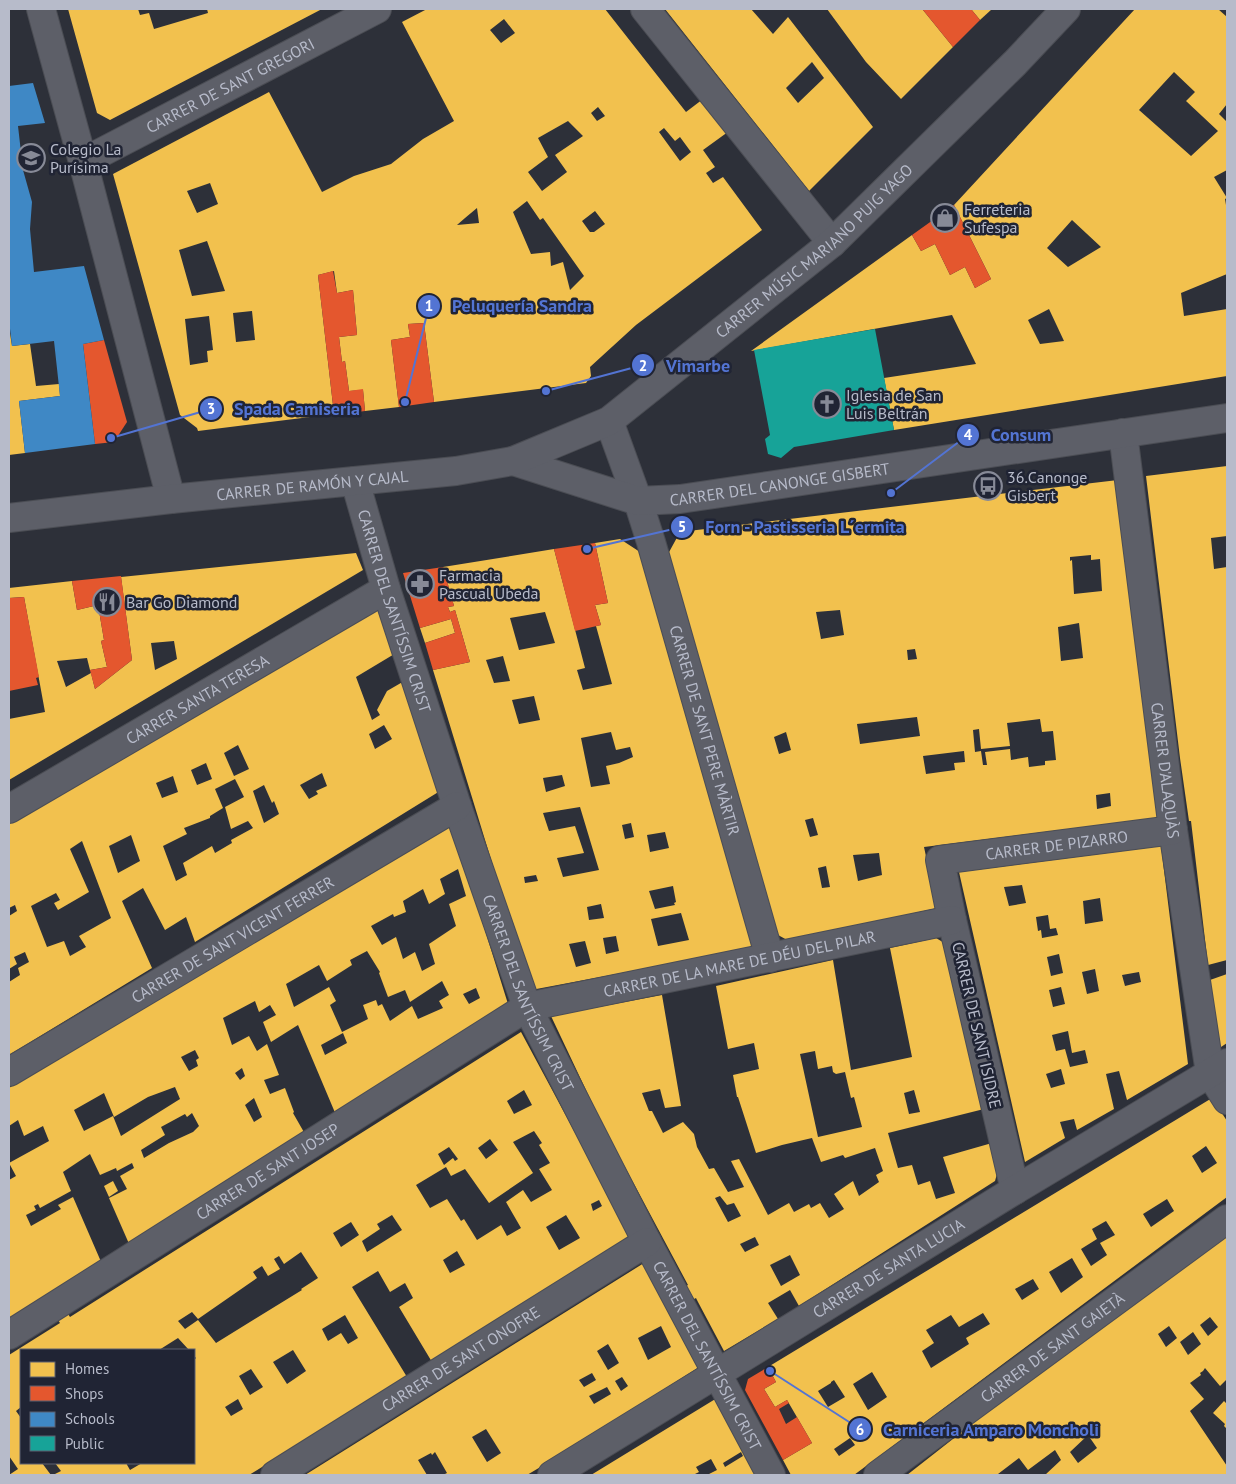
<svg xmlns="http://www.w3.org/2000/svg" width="1236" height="1484" font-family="'PT Sans',sans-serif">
<rect width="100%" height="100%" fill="#2d3039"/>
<g fill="#f2c14e" fill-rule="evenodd">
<path d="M68,9H138L140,15L149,13L154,29L208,13L207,9H322L110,120L97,113Z"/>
<path d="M427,9H605L686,112L707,96L732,129L703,150L715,167L706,173L713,183L723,177L762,230L636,325L590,367L591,376L586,383L434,402L424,323L408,324L410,337L391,340L399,407L365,411L363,390L349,391L345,361L342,362L339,337L357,335L353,290L337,293L334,271L318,275L334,414L198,431L197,428L180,415L113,174L269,92L322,192L354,176L391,164L423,139L454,121L402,22ZM504,19L515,33L501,43L490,30ZM598,107L605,116L597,121L591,113ZM568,121L583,136L555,155L567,172L542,191L528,172L548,157L538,138ZM664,128L675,141L680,137L691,152L680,161L659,132ZM210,183L218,204L197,213L187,191ZM527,201L540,220L543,218L584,276L570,290L563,262L551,266L550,252L531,254L513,212ZM477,208L479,223L457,225L465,218ZM595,211L605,224L594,232H590L582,221ZM207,241L225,291L192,296L179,250ZM252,311L255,340L236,342L233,313ZM209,316L213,350L207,351L208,362L190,365L185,319Z"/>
<path d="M665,9H751L773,34L788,17L873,127L809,191ZM812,62L824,78L798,103L786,88Z"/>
<path d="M827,9H924L923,10L953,47L901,99L866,62Z"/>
<path d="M971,9H992L980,20Z"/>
<path d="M1135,9H1218L1227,17V104L1219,114L1227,122V170L1214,177L1227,198L1225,199L1227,211V274L1181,293L1184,316L1227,309V376L894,430L884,378L976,364L952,315L751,351L912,235L921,251L935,244L950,275L965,267L975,288L991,279L954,205ZM1174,72L1195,92L1186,101L1218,131L1191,156L1139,110ZM1072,220L1101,247L1068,267L1047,248ZM1049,309L1064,341L1040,344L1028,320Z"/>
<path d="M9,327L12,346L30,344L36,386L59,384L60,396L19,401L25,453L9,455Z"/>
<path d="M1227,466V536L1211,538L1214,569L1227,567V960L1208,965L1191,821H1189L1180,758L1146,476Z"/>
<path d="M1118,480L1158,818L924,847L937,908L789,941L778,935L668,554L680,532ZM1091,555V560L1100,559L1102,591L1074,594L1072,560L1070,561V557ZM840,610L844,635L821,639L816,612ZM1079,623L1083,658L1061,661L1058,627ZM915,649L917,659L908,660L907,650ZM917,717L920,736L860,744L857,724ZM1040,719L1042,732L1053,731L1056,760L1045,761V765L1029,767L1028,757L1011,760L1010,749L985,752L987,765H983L981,751L975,752L973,730L979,729L981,749L1010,746L1007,723ZM786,732L791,750L779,754L774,737ZM964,751L965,762L954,763L955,770L926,774L923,756ZM1110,793L1111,806L1097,809L1096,795ZM813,818L818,835L810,837L805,820ZM879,853L882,875L858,881L853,855ZM826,866L830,887L822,888L818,868Z"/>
<path d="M620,539L640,552L755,948L531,990L433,670L470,662L455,610L450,612L448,607L454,606L443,567L554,549L585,668L577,670L583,690L612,684L596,626L601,625L595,605L608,603L595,543ZM545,612L555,643L519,650L510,618ZM503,656L510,681L494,683L486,660ZM534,696L540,720L519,724L512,700ZM611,732L616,750L630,747L633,757L619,763L606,766L610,784L591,787L581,738ZM562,775L565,786L546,792L543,778ZM580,807L599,870L563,877L557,858L584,853L575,826L549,831L543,813ZM631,823L634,837L625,839L622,825ZM665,832L669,848L650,852L647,835ZM536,875L538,881L525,883L524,877ZM673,886L676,902L674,903L675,905L655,909L649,891ZM601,904L604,918L589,920L587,907ZM681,913L689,940L658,946L651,919ZM616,936L619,951L606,954L603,938ZM585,941L591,963L576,967L569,944Z"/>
<path d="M356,553L363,570L9,780V719L45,712L24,597L9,598V588L72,581L77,610L98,605L104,640L101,641L107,667L90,670L87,658L57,661L66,687L91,673L95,689L132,660L121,577ZM174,641L177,659L155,670L151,643Z"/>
<path d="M379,604L396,653L356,677L372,720L380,715L377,710L387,691L406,680L440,791L195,942L186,917L165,930L143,888L122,901L152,968L9,1055V982L20,975L18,968L29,962L25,952L14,957L17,964L9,969V916L17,911L15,905L9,908V824ZM384,725L392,739L375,749L369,734ZM238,745L249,769L234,776L224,753ZM206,763L212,779L197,785L191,770ZM322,773L327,786L316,791L318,794L309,799L300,785ZM173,776L178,792L162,798L156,783ZM235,779L244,797L225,807L231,829L248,821L253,828L231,840L232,843L215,853L212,846L183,863L187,875L176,881L163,846L187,834L184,828L210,818V816L223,808L215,789ZM264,785L272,803L274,801L279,814L264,823L253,791ZM131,835L140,861L118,873L109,846ZM82,841L111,918L79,936L86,947L70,956L64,941L47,947L31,906L56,893L60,900L54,903L58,910L89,892L70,849Z"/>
<path d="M451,619L455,633L425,643L420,628Z"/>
<path d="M448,819L454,831L508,1004L336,1115L298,1025L271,1042L263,1022L276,1015L270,1005L259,1012L255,1001L223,1018L232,1045L249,1036L257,1051L267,1044L279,1075L264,1080L270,1094L285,1088L294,1112L293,1113L305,1134L130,1246L109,1198L127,1189L120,1176L134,1168L132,1163L117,1171L116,1168L100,1175L90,1154L63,1172L71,1191L40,1208L38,1204L34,1206L36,1210L26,1215L31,1226L61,1209L58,1205L73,1197L102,1264L9,1322V1180L16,1176L9,1163L49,1141L43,1126L24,1136L18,1120L9,1126V1088ZM458,869L466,896L449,904L456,926L429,944L435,964L422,971L415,952L403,959L396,937L382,945L371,926L393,914L394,917L406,912L403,901L423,889L429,904L445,894L440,879ZM367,951L380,972L379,973L388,997L405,990L410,1002L442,981L449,995L439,1001L443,1008L418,1019L412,1006L390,1021L382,1004L378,1006L376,1000L363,1005L368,1019L342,1032L330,1005L336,1001L329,987L294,1007L286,984L319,965L327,981L352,965L350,960ZM476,988L480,998L469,1004L463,994ZM343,1033L347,1043L325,1055L321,1045ZM195,1050L199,1058L196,1060L198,1066L189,1071L181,1057ZM242,1068L245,1076L240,1080L235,1073ZM175,1087L180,1099L121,1136L113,1116L84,1131L74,1110L104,1093L114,1117L148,1097ZM254,1098L262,1117L254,1122L245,1105ZM192,1113L199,1126L193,1132L169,1143L144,1158L141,1150L165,1135L161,1127L185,1114L187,1117Z"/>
<path d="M1161,846L1188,1064L1127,1100L1119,1071L1106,1074L1114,1109L1077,1130L1074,1119L1060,1122L1065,1138L1025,1162L959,872ZM1022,885L1026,903L1009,906L1004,887ZM1100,898L1103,921L1085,924L1083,901ZM1048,915L1050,929L1056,928L1058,935L1042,938L1041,930L1038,931L1036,917ZM1059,954L1063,973L1051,976L1047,957ZM1095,969L1099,991L1087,994L1082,972ZM1139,972L1141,982L1125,986L1122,975ZM1061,987L1065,1004L1053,1007L1049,990ZM1068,1031L1072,1053L1085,1050L1088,1063L1070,1067L1065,1049L1056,1051L1052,1035ZM1061,1069L1065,1084L1051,1088L1046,1074Z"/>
<path d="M936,938L946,944L984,1109L888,1133L898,1168L912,1165L918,1185L930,1181L936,1199L955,1193L943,1157L992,1143L998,1170L995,1181L799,1306L790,1290L768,1303L778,1319L724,1351L698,1302L696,1298L694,1299L686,1286L688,1285L603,1126L551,1016L662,995L681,1106L665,1108L660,1089L642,1093L649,1111H652L663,1133L683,1122L694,1134L697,1147L709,1169L714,1168L728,1192L744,1187L731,1161L739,1159L768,1215L789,1203L794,1212L809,1204L811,1208L820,1203L829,1218L844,1209L834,1194L853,1181L859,1196L879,1182L876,1175L883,1171L875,1148L845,1158L843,1155L821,1162L812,1138L782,1145L756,1153L738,1097H737L733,1075L759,1069L754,1043L728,1049L716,986L833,960L851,1070L912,1057L890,948ZM815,1051L818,1069L832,1066L833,1072L836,1074L845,1072L851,1098L854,1097L862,1127L818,1137L800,1054ZM914,1090L920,1112L909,1114L904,1093ZM720,1196L727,1205L734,1203L741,1216L728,1222L715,1198ZM755,1237L759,1245L745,1252L740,1244ZM790,1255L800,1275L781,1286L770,1265Z"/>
<path d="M1227,974V1043L1218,1049L1210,980Z"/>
<path d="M521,1032L631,1237L432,1362L399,1307L413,1298L405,1283L390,1292L378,1271L352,1287L407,1377L249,1475H53L61,1471L55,1463H126L130,1470L142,1463H194V1360L196,1358L194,1356V1350H189L178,1338L159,1350H21V1407L16,1411L21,1418V1463H42L51,1475H9L18,1469L9,1456V1355L60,1323L58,1320L68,1314L70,1317ZM524,1090L532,1105L514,1114L507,1101ZM534,1131L542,1143L539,1145L550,1163L539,1169L552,1190L531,1202L523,1190L506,1202L521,1228L507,1236L501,1225L477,1240L464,1219L461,1221L447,1199L430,1208L416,1185L446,1167L451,1176L465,1169L489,1203L533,1173L513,1142ZM490,1139L498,1150L486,1159L478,1148ZM449,1147L458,1159L455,1161L453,1158L444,1165L438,1154ZM599,1200L602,1206L593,1211L591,1204ZM392,1215L402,1230L367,1252L362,1241L380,1229L377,1224ZM566,1215L580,1238L559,1250L546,1227ZM351,1222L359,1235L341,1247L333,1233ZM457,1251L465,1265L450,1273L443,1260ZM301,1252L318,1278L301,1289L302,1290L216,1343L198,1320L185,1329L178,1321L192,1312L198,1319L257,1278L253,1272L262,1266L268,1276L280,1269L274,1259L279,1256L284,1264ZM345,1315L358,1338L348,1344L341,1333L328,1341L322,1329ZM293,1350L306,1371L287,1384L273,1362ZM251,1369L263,1387L250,1395L239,1376ZM238,1399L243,1409L231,1416L225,1407Z"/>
<path d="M1212,1098L1227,1121V1197L854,1475H791L783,1460L812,1443L787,1400L775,1407L764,1389L776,1382L768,1367ZM1206,1146L1217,1163L1202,1173L1192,1156ZM1167,1199L1174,1211L1151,1227L1143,1214ZM1106,1221L1115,1235L1100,1243L1107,1255L1091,1266L1081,1249L1097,1239L1092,1229ZM1072,1258L1083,1277L1061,1293L1049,1272ZM1033,1279L1039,1289L1022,1300L1015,1289ZM983,1313L990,1324L966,1338L969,1344L931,1368L922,1351L934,1343L926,1330L951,1315L959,1327ZM872,1372L887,1397L868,1410L853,1384ZM834,1380L845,1397L828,1407L818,1391L831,1383V1382ZM850,1438L855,1445L839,1456L834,1449Z"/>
<path d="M113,1181L118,1191L109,1197L104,1186Z"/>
<path d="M1227,1233V1379L1220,1386L1205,1368L1203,1371L1200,1373L1201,1375L1190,1383L1204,1399L1190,1411L1227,1466V1475H1045L1061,1460L1055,1450L1028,1470L1019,1458L998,1474L999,1475H907L986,1413ZM1210,1317L1218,1327L1208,1336L1200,1325ZM1169,1326L1177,1338L1166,1347L1158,1334ZM1193,1332L1201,1344L1188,1355L1180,1342ZM1088,1435L1097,1448L1078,1463L1070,1452Z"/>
<path d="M644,1263L699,1367L574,1447L527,1475H443L447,1473L435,1452L432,1455L431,1453L418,1460L427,1475H305ZM661,1326L671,1347L648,1360L638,1338ZM608,1344L619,1363L608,1370L597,1351ZM592,1373L596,1380L584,1387L579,1380ZM622,1377L628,1386L621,1391L615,1381ZM607,1387L611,1394L594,1404L589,1396ZM486,1429L501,1453L487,1462L472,1437Z"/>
<path d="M717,1398L759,1475H707L717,1470L711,1459L696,1467L699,1472L693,1475H591ZM741,1452L743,1456L725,1467L723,1463Z"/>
<path d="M1224,1401L1227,1404V1429L1224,1426L1225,1424L1213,1413Z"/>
</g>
<g fill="#e4572e">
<path d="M924,9H971L980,20L953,47L923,10Z"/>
<path d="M954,205L991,279L977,287L975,288L965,267L950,275L935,244L921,251L912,235Z"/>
<path d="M333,271L337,293L353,290L357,335L339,337L342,362L345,361L349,391L363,389L365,411L336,415L334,414L318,275Z"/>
<path d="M424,323L434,402L399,407L391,340L410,337L408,324Z"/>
<path d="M104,340L127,422L114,442L95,444L83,344Z"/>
<path d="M595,543L608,603L595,605L601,625L575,631L554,549Z"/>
<path d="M443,567L454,606L448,607L450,612L455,610L470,662L433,670L425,643L455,633L451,619L420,628L403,573Z"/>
<path d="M121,576L132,660L95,689L90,670L107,667L101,641L104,640L98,605L77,610L72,581Z"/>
<path d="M24,597L39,677L36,678L38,685L9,691V598Z"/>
<path d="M768,1367L776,1382L764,1389L775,1407L787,1400L789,1403L779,1409L786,1424L797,1417L812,1443L783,1460L745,1390L748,1379Z"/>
</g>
<path fill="#3f88c5" d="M33,83L45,123L18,126L23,170L32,202L30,229L34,272L84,266L104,340L83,344L95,444L25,453L19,401L60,396L54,341L12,346L9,320V86Z"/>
<path fill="#17a398" d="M875,329L894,430L794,447L781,458L768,454L765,439L770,435L754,350Z"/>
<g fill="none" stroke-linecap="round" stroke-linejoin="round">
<defs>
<g id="minor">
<path d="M41,9L83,162L171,499"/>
<path d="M645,9L832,243"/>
<path id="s1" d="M83,162L377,9"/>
<path id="s2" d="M609,421L638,501L651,542L770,958"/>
<path id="s3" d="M1123,433L1173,830L1210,1073L1227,1100"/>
<path id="s4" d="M513,461L638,501L680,499L1227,418"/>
<path id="s5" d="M355,481L386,589L457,806L527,1007L647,1242L771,1475"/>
<path id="s6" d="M9,518L171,499L456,471L513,461L609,421L832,243L1015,63L1066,9"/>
<path id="s7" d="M9,809L386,589"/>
<path id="s8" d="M9,1072L457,806"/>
<path id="s9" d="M1015,1190L952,920L940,860L1173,830"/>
<path id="s10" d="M9,1335L527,1007L952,920"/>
<path id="s11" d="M275,1475L647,1242"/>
<path id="s12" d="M552,1475L1015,1190L1227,1063"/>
<path id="s13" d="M878,1475L1227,1219"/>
</g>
</defs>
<use href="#minor" stroke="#4b4d54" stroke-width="30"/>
<use href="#minor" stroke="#5d5f68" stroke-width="28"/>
</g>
<defs>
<symbol id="school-ring" viewBox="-11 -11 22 22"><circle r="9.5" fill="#202434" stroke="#878a97" stroke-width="1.5"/><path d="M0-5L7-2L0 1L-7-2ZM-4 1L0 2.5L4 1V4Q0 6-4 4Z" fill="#878a97"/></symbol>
<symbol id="shop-ring" viewBox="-11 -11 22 22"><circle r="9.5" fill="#202434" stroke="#878a97" stroke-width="1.5"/><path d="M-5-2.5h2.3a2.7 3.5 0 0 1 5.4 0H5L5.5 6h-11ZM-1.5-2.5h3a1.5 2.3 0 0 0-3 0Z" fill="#878a97"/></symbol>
<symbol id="church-ring" viewBox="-11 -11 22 22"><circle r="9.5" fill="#202434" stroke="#878a97" stroke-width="1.5"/><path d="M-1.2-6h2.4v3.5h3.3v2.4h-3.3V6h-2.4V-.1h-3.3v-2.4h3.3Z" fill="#878a97"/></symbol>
<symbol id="bus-ring" viewBox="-11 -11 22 22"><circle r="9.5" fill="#202434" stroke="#878a97" stroke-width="1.5"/><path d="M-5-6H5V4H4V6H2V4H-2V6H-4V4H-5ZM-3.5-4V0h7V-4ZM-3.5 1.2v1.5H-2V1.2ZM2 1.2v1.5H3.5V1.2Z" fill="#878a97"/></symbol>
<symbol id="pharmacy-ring" viewBox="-11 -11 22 22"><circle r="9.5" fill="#202434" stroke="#878a97" stroke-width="1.5"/><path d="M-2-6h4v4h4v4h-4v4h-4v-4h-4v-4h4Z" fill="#878a97"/></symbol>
<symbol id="restaurant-ring" viewBox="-11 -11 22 22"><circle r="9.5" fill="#202434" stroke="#878a97" stroke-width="1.5"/><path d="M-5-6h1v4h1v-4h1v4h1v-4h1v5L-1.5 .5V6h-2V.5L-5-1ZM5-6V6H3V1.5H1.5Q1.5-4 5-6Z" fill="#878a97"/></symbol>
</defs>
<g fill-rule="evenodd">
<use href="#school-ring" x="15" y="142" width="32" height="32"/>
<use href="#shop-ring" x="929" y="202" width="32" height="32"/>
<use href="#church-ring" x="811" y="388" width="32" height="32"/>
<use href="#bus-ring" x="972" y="470" width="32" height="32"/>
<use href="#pharmacy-ring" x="404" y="568" width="32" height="32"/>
<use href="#restaurant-ring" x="91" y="586" width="32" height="32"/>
</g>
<g text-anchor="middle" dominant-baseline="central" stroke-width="5" stroke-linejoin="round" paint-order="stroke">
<g font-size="16" fill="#b7bbca" stroke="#202434">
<text stroke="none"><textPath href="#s1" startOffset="166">CARRER DE SANT GREGORI</textPath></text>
<text stroke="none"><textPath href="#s6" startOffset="878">CARRER MÚSIC MARIANO PUIG YAGO</textPath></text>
<text stroke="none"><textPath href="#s4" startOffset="274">CARRER DEL CANONGE GISBERT</textPath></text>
<text stroke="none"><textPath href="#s6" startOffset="305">CARRER DE RAMÓN Y CAJAL</textPath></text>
<text stroke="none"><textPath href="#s5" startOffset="136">CARRER DEL SANTÍSSIM CRIST</textPath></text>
<text stroke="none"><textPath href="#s7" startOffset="218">CARRER SANTA TERESA</textPath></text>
<text stroke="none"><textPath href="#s2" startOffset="324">CARRER DE SANT PERE MÀRTIR</textPath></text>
<text stroke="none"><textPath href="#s3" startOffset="340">CARRER D'ALAQUÀS</textPath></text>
<text stroke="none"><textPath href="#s9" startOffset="456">CARRER DE PIZARRO</textPath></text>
<text stroke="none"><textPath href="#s8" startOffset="260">CARRER DE SANT VICENT FERRER</textPath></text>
<text stroke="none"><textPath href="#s10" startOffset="830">CARRER DE LA MARE DE DÉU DEL PILAR</textPath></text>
<text stroke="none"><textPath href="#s5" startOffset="541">CARRER DEL SANTÍSSIM CRIST</textPath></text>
<text transform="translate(977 1025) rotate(77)">CARRER DE SANT ISIDRE</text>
<text stroke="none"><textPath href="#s10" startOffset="306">CARRER DE SANT JOSEP</textPath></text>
<text stroke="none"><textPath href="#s12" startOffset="395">CARRER DE SANTA LUCIA</textPath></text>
<text stroke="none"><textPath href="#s13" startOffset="216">CARRER DE SANT GAIETÀ</textPath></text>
<text stroke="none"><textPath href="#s5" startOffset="946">CARRER DEL SANTÍSSIM CRIST</textPath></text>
<text stroke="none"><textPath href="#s11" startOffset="219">CARRER DE SANT ONOFRE</textPath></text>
</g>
<g font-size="16" fill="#b7bbca" stroke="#202434" text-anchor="start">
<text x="50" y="149">Colegio La<tspan x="50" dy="18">Purísima</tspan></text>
<text x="964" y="209">Ferreteria<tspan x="964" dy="18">Sufespa</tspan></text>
<text x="846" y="395">Iglesia de San<tspan x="846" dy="18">Luis Beltrán</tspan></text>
<text x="1007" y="477">36.Canonge<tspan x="1007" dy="18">Gisbert</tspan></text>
<text x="439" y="575">Farmacia<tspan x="439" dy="18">Pascual Ubeda</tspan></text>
<text x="126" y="602">Bar Go Diamond</text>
</g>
</g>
<path fill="none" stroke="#5374d3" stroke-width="2" d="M405 402L429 306M546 391L643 365M111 438L211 409M891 493L968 435M587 549L682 527M770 1371L860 1429"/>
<g fill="#5374d3" stroke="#202434" stroke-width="2">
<circle cx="405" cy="402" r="5"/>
<circle cx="546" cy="391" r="5"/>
<circle cx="111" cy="438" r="5"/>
<circle cx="891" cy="493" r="5"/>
<circle cx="587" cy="549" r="5"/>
<circle cx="770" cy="1371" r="5"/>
<circle cx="429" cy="306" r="12"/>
<circle cx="643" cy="365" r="12"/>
<circle cx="211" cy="409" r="12"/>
<circle cx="968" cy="435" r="12"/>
<circle cx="682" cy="527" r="12"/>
<circle cx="860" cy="1429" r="12"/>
</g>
<g font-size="15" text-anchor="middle" font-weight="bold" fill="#fff">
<text x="429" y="311">1</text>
<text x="643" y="371">2</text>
<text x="211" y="414">3</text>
<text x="968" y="440">4</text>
<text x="682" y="532">5</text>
<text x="860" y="1435">6</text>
</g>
<g font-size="18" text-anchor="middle" font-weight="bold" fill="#5374d3" stroke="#202434" stroke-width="5" stroke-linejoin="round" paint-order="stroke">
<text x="522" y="312">Peluquería Sandra</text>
<text x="698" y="372">Vimarbe</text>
<text x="297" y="415">Spada Camiseria</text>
<text x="1021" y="441">Consum</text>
<text x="805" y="533">Forn - Pastisseria L´ermita</text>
<text x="991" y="1436">Carniceria Amparo Moncholi</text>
</g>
<rect width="1236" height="1484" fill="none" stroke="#b7bbca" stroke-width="20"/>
<rect x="20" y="1349" width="175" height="115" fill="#202434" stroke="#5c6070"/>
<rect x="30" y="1362" width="25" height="15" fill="#f2c14e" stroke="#5c6070"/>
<text x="65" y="1374" font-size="15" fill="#b7bbca">Homes</text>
<rect x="30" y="1386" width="25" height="15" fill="#e4572e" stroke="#5c6070"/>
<text x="65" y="1399" font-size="15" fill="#b7bbca">Shops</text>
<rect x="30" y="1412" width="25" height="15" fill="#3f88c5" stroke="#5c6070"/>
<text x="65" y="1424" font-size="15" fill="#b7bbca">Schools</text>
<rect x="30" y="1436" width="25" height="15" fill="#17a398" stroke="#5c6070"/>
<text x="65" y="1449" font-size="15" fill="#b7bbca">Public</text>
</svg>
